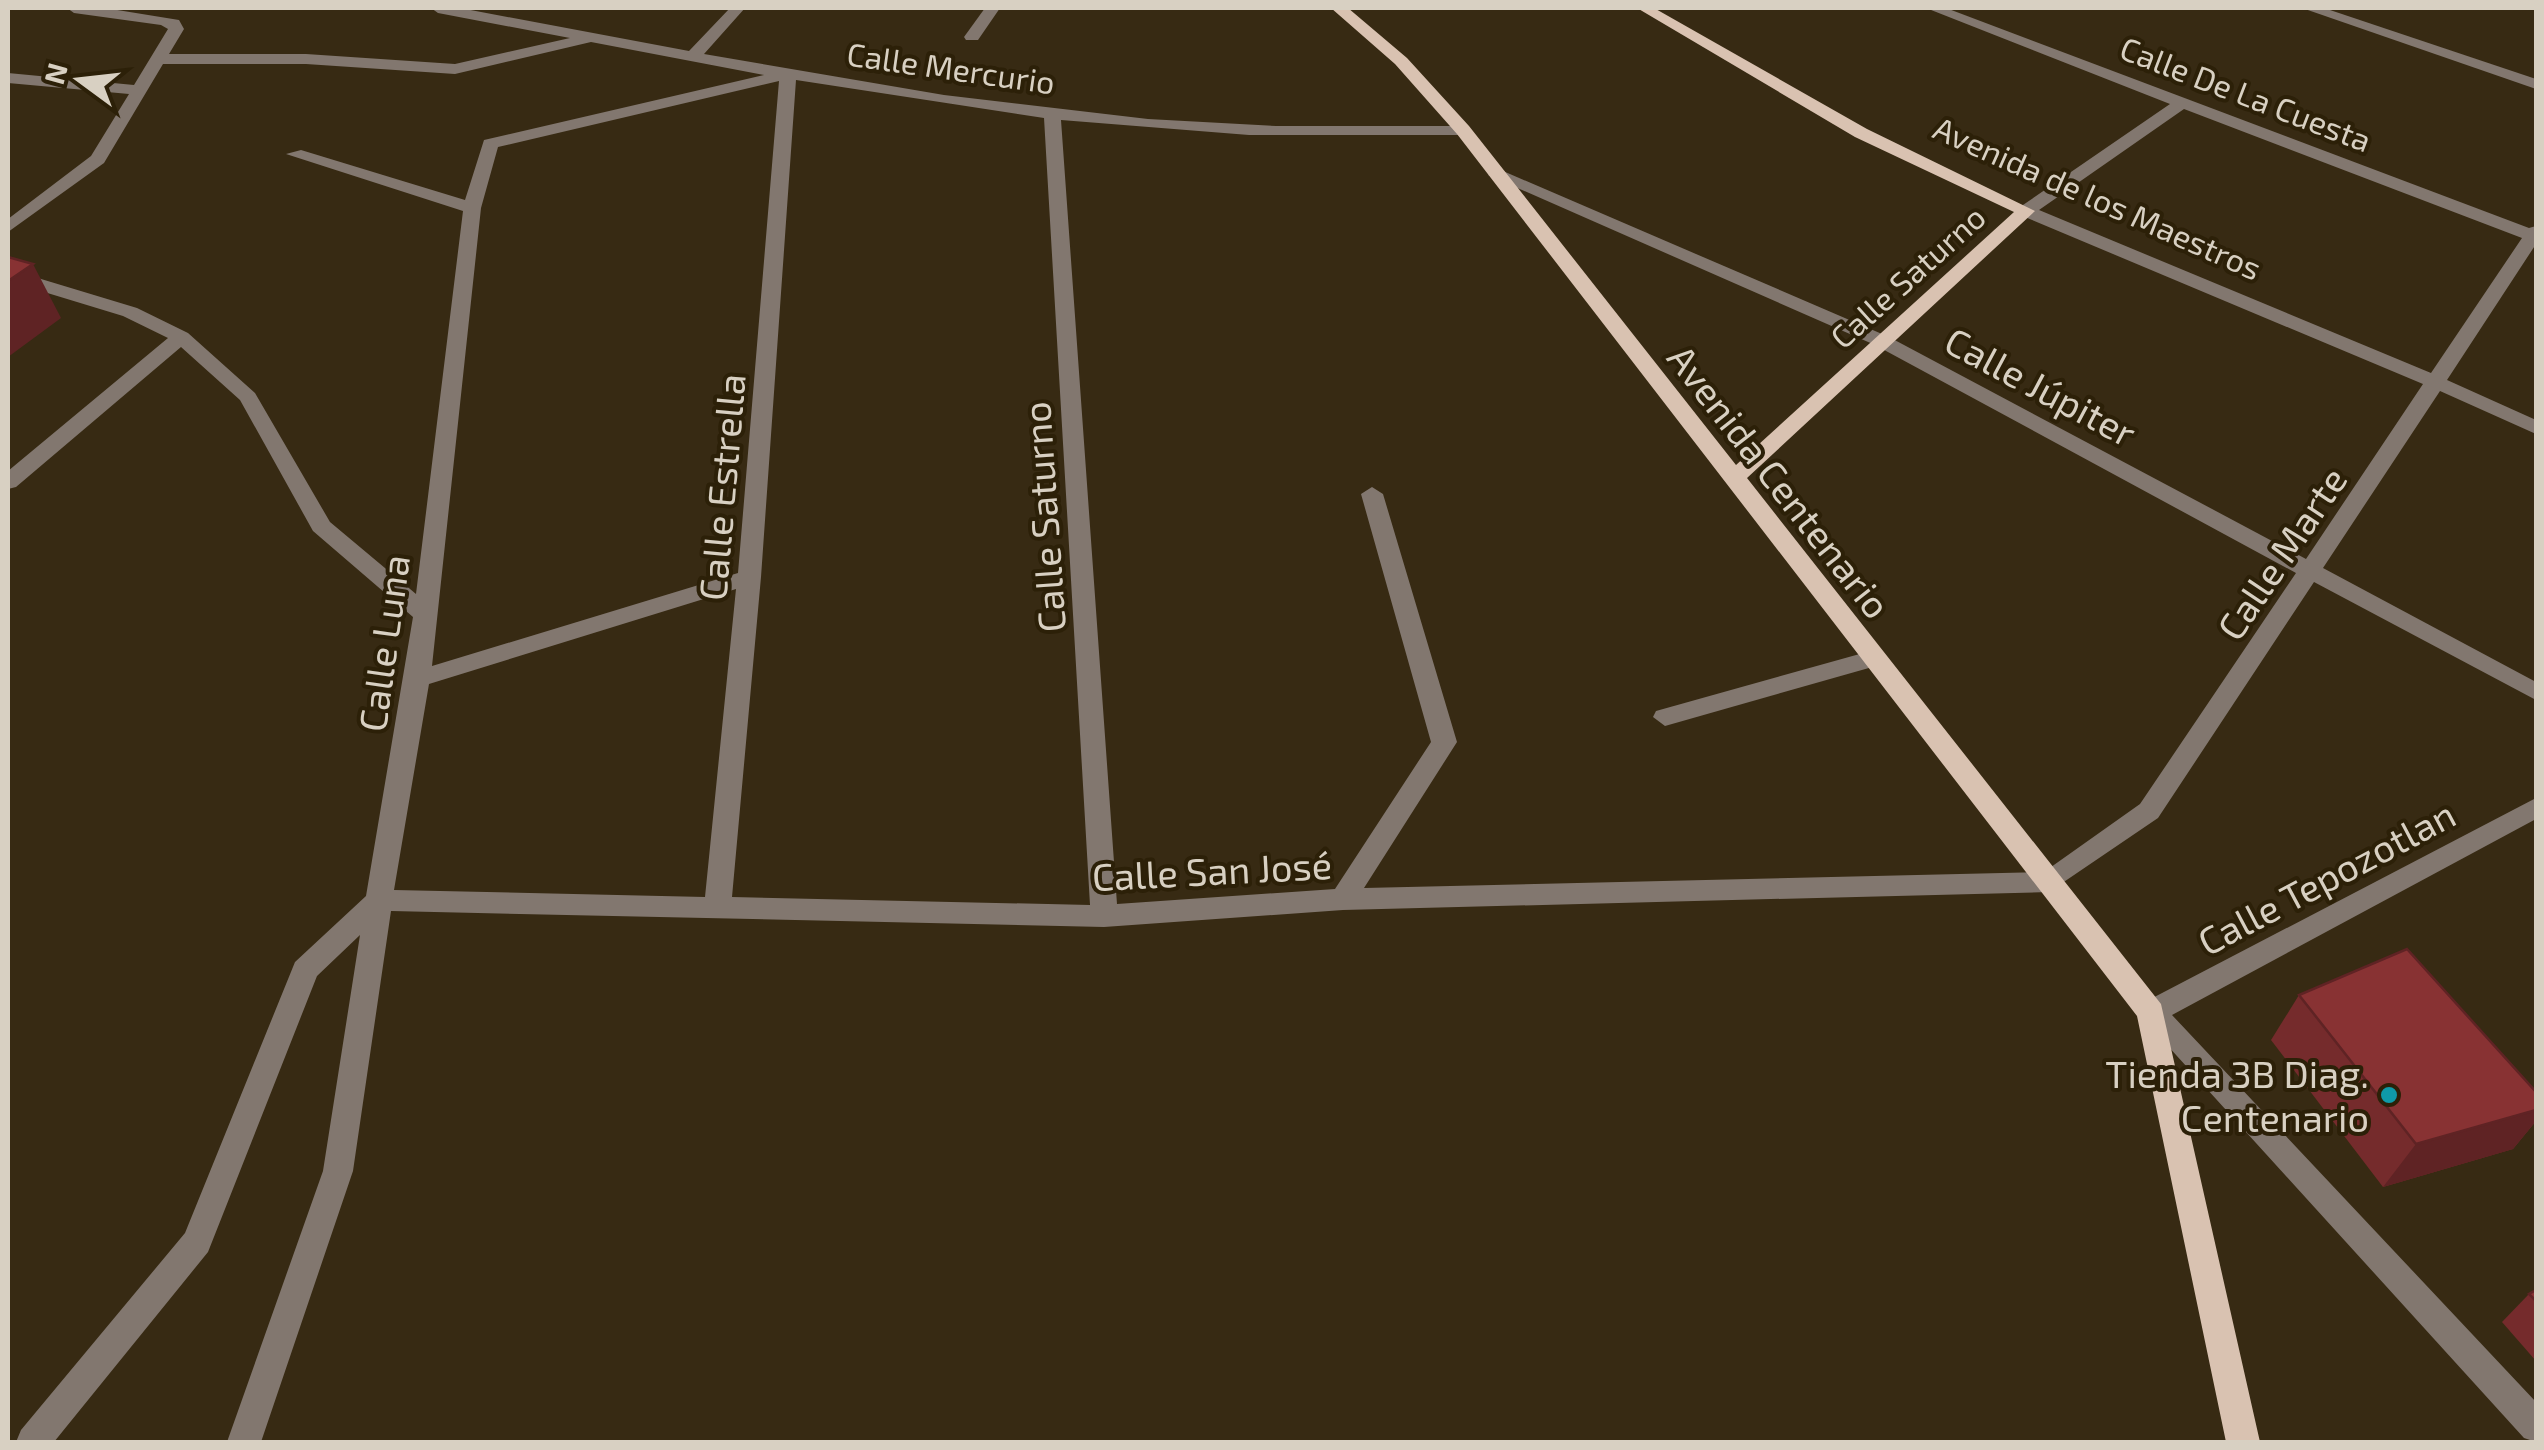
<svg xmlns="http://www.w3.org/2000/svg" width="2544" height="1450" font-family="'Exo 2',sans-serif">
<rect width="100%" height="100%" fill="#372a13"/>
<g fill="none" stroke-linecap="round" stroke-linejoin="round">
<g fill="#82776f" fill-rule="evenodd">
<path d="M67,8H105L179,20L184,29L169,54H306L455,64L570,38L438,13L431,8H460L689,51L730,8H745L704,54L944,95L1148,119L1276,126H1469V134L1463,135H1249L1061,120L1117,904L1335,889L1431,742L1361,494L1372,487L1383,494L1457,742L1364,888L2044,872L2140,804L2296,573L1875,345L1488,175L1497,170L1503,171L1889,337L2306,559L2423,384L2020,215V207L2170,104L1926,8H1946L2529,228L2536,226V244L2447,380L2536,420V434L2440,391L2323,568L2536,682V700L2314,582L2158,818L2049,892L1343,910L1104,927L391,911L353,1171L261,1442H227L323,1171L360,935L317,976L208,1252L54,1442H16L21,1430L185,1233L295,962L366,896L413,617L313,531L240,400L181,347L16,487L8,489V471L168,338L123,316L8,281V269L137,308L188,333L255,393L330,522L416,594L463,211L286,154L301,150L465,200L484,140L764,75L591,42L455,74L306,64H163L104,163L8,232V219L91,156L129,94L8,83V73L134,85L168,29L161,25L74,13ZM796,80L1044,118L1090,905L732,897L761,577ZM779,81L738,573L432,666L481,208L498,147ZM2184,109L2522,238L2431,373L2039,210ZM736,589L705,897L394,890L429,684Z"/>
<path d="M985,8H1000L978,40H966L964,37Z"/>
<path d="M2302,8H2324L2536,79V89Z"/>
<path d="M1874,650L1886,658L1883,664L1665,726L1653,717L1656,711Z"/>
<path d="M2536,798V819L2172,1015L2536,1402V1442L2524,1438L2137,1012L2141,1004Z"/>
</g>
<path fill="#d9c2b1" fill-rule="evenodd" d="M1331,8H1348L1407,58L1469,126L1736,465L2014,212L1855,137L1637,8H1654L1867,129L2035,211L1747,478L2161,1004L2260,1442H2226L2137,1016L1457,134L1395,64Z"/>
</g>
<g fill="#752b2c">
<path d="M2299,995L2536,1092V1121L2513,1149L2383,1187L2271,1040Z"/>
<path d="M2536,1290V1361L2502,1322L2529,1294Z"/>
</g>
<g fill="#5f2324">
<path d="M33,264L61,318L8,357V281Z"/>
<path d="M2536,1110V1121L2513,1149L2383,1187L2416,1144Z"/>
</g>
<g fill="#883233" stroke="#5f2324" stroke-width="2.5">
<path d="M8,257L33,264L8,281Z"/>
<path d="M2407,949L2536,1092V1110L2416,1144L2299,995Z"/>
<path d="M2536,1290V1301L2529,1294Z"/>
</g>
<circle fill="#0f9aa8" stroke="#2c2008" stroke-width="4" cx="2389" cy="1095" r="10"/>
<g text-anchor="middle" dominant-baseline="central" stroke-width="8" stroke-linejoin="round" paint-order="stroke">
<g font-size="32" fill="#d8d0c2" stroke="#2c2008">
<text transform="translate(951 67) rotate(8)">Calle Mercurio</text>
<text transform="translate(2246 93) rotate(21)">Calle De La Cuesta</text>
<text transform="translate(2098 197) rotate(24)">Avenida de los Maestros</text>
<text transform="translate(1907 276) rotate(-42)">Calle Saturno</text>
</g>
<g font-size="38" fill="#d8d0c2" stroke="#2c2008">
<text transform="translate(2041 386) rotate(28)">Calle Júpiter</text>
<text transform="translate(1780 481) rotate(52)">Avenida Centenario</text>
<text transform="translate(721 487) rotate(-85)">Calle Estrella</text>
<text transform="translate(1043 517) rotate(-94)">Calle Saturno</text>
<text transform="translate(2281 553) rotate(-56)">Calle Marte</text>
<text transform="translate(383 643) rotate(-82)">Calle Luna</text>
<text transform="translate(1212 870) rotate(-3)">Calle San José</text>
<text transform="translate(2326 877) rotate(-28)">Calle Tepozotlan</text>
</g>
<g font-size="38" fill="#d8d0c2" stroke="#2c2008" text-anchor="end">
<text x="2369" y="1073">Tienda 3B Diag.<tspan x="2369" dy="44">Centenario</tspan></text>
</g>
</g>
<rect width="2544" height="1450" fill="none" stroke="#d8d0c2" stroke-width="20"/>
<g transform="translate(80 80) rotate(285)" stroke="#2c2008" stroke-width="8" paint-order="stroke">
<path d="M0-8L18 38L0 25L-18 38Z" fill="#d8d0c2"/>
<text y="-15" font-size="28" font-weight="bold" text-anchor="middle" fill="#d8d0c2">N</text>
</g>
</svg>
